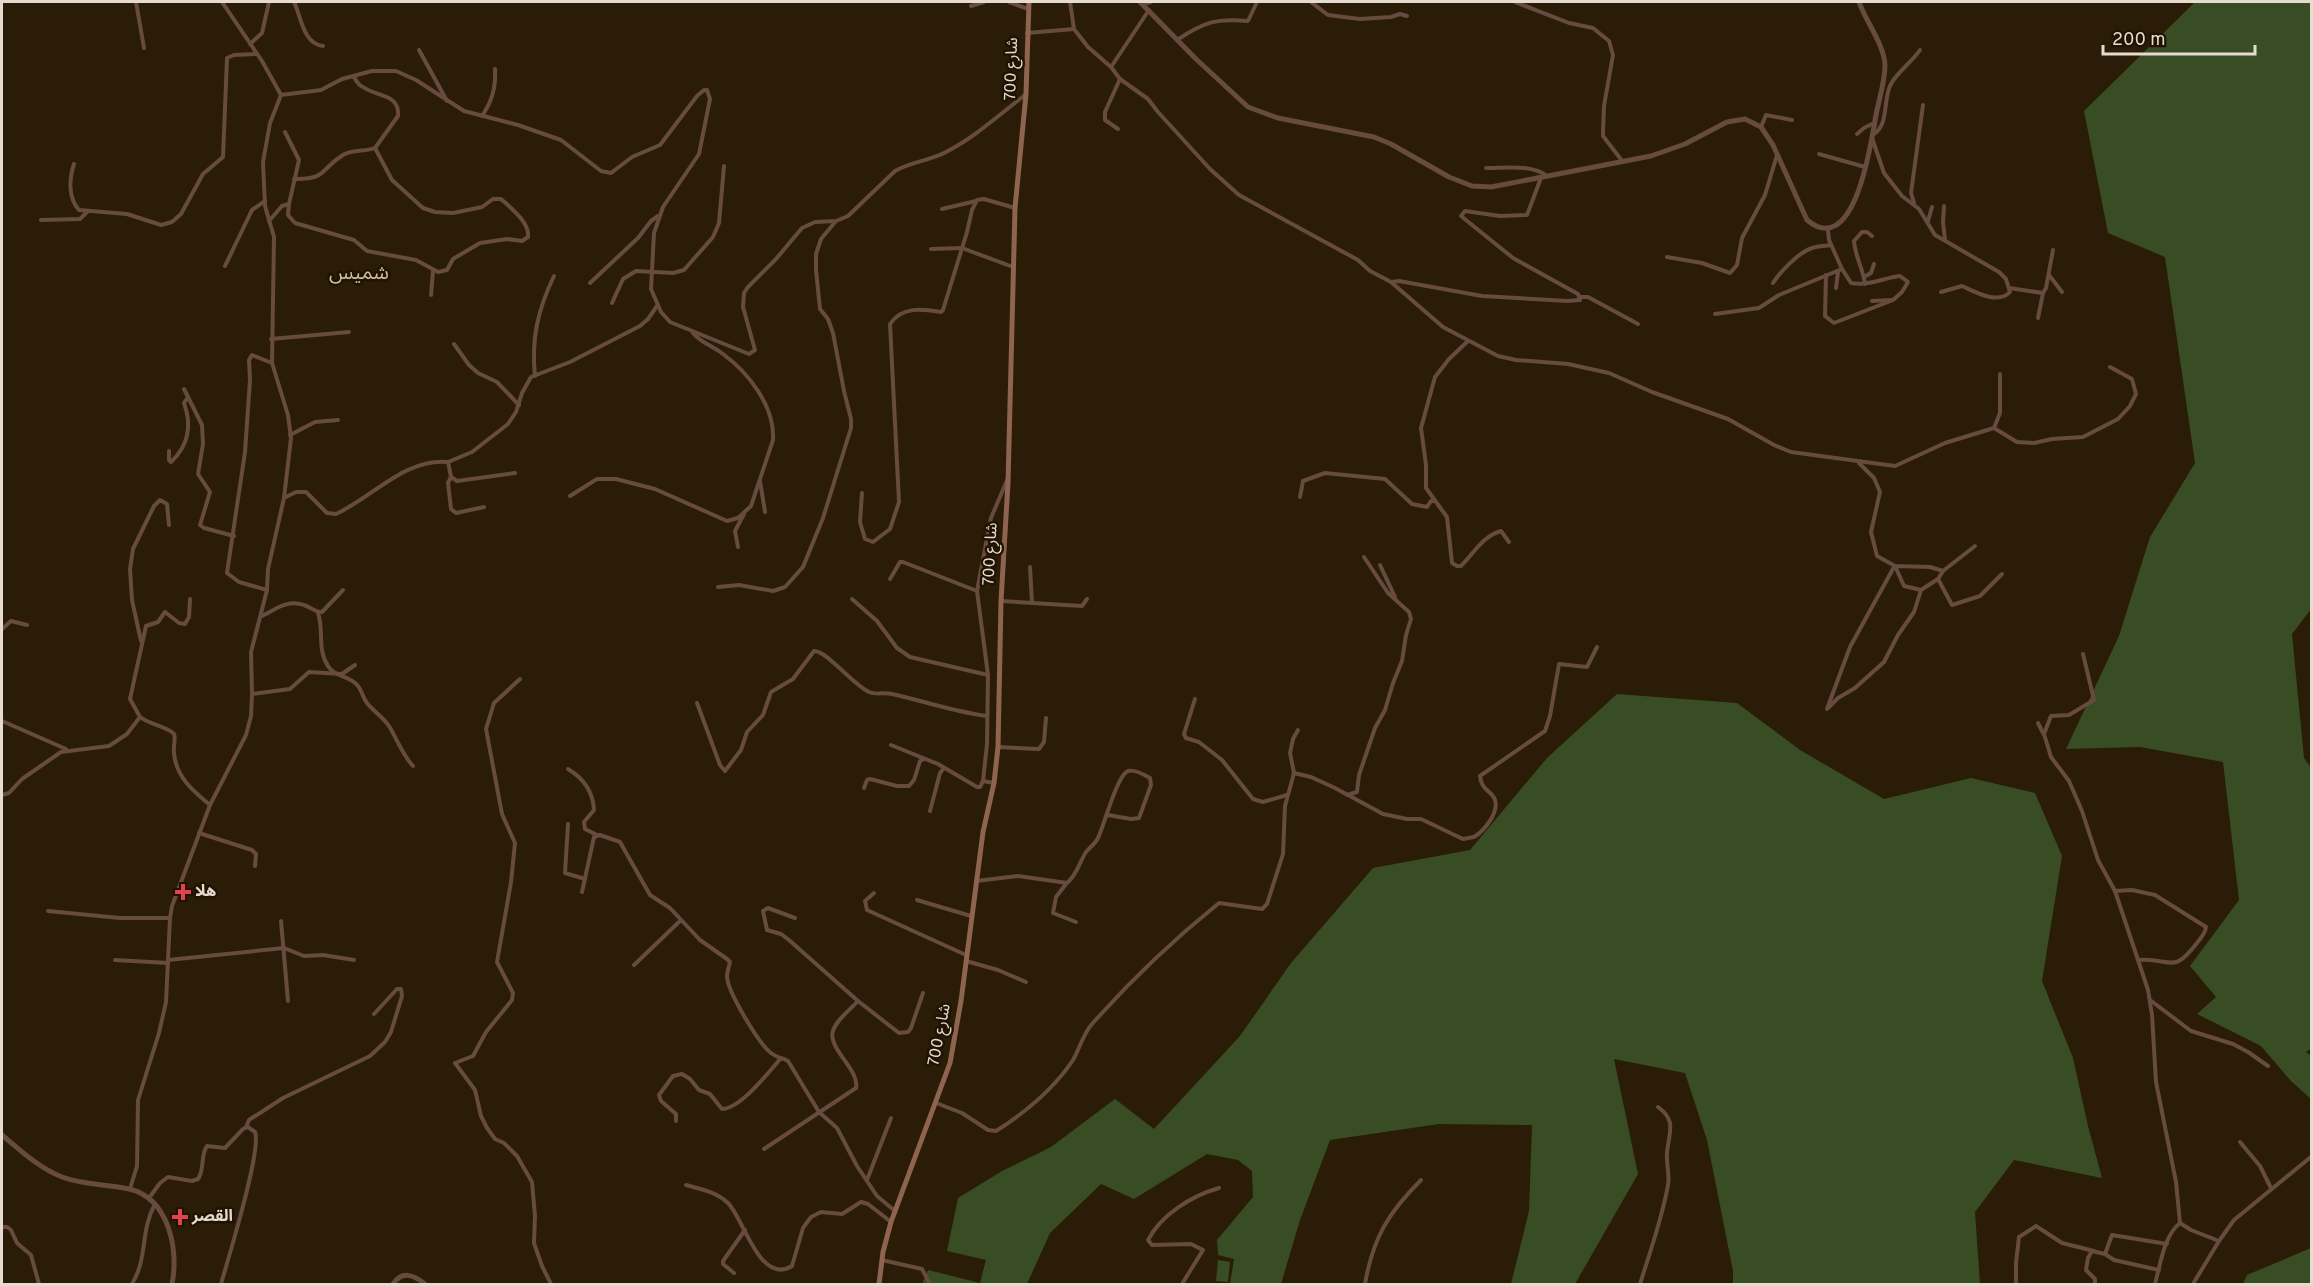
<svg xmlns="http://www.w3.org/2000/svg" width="2313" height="1286" font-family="Overpass,'Noto Sans Arabic',sans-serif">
<rect width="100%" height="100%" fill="#2a1c07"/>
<g fill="#394d24">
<path d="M2195,2H2311L2312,608L2292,634L2304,758L2312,769V1048L2306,1052L2311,1056V1099L2291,1081L2261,1046L2197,1014L2216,997L2190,966L2239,900L2223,762L2140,747L2066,749L2119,636L2150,537L2195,463L2165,257L2108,233L2084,111Z"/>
<path d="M1617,694L1737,703L1800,750L1884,799L1971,778L2035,793L2062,856L2042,981L2073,1058L2088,1126L2102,1178L2014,1160L1975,1212L1980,1284H1733V1271L1707,1140L1685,1073L1614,1059L1638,1174L1575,1284H1511L1529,1211L1532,1125L1439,1124L1330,1140L1300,1220L1281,1284H1230L1234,1259L1218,1255L1217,1240L1253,1197L1252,1171L1238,1160L1207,1154L1134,1199L1101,1184L1050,1233L1027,1284H922L928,1270L980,1283L986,1260L947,1251L958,1198L1002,1171L1051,1147L1115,1099L1154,1129L1240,1036L1291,963L1373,868L1470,850L1547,758Z"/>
<path d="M2311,1248V1284H2243L2247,1275Z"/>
<path d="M1218,1260L1230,1262L1228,1282L1216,1281Z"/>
</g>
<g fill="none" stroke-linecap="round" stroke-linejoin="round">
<g stroke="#664b3e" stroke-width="4">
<path d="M136,2L144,48"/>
<path d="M222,2L262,61L281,95"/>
<path d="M294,2C301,16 303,44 323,46"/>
<path d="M1009,2L1028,9"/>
<path d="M1070,2L1074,29L1088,47L1111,67L1120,79L1148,99L1158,112L1210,169L1239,195L1358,260L1370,271L1391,282L1443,327L1498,356L1516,360L1568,364L1609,373L1652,392L1728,419L1774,445L1791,452L1895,466L1945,443L1994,428L2017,442L2034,443L2052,439L2083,437L2118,419L2130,406L2136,394L2132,379L2110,367"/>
<path d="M1311,2L1328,15L1360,19L1391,17L1400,14L1407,16"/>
<path d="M1515,2L1569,23L1593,28L1609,41L1613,55L1604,106L1603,131V136L1623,162"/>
<path d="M1144,4L1151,2"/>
<path d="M971,6L984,2"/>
<path d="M1027,33L1074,29"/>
<path d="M1177,40C1204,22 1216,18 1248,21L1257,2"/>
<path d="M250,44L262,33L269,2"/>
<path d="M419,50L447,101"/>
<path d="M1111,67L1149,10"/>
<path d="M482,116C492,101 496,88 495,69"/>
<path d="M1761,127L1766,115L1792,120"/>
<path d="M1118,129L1105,120V112L1120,79"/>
<path d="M1857,134L1864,128L1874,123"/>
<path d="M1874,134C1889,124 1883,101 1890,86C1894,75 1912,62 1920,50"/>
<path d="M1872,138L1884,173L1902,196L1919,209L1935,235L1999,272L2006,279L2010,292C1998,305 1975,292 1962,286L1941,292"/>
<path d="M1819,154L1865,167"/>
<path d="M74,164C69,179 68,198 79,210L127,214L161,225L172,222L181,214L203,174L223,157L227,58L234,55L256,54"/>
<path d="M1486,168C1504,168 1533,164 1547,176"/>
<path d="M294,179C327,180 320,169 343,155C353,149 365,152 375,148"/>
<path d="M1914,203L1911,193L1923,105"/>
<path d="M289,204L288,215L295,223L354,240L367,251L416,260L438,272L447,270L453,259L480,243L507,239L522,241L528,237C530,223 511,208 501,199H493L482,207L453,213L435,212L423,208L392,180L375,148L398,116C400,93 376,97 363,87C358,85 356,80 353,76"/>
<path d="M1944,206L1943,222L1945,240"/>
<path d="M942,209L976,201"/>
<path d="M41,220L80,219L87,212"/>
<path d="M269,221L282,206L289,204L299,160L285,132"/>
<path d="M1928,221L1932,207"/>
<path d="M931,249L962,248L1013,267"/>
<path d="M1667,257L1702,263L1730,273L1737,265L1742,238L1765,195L1777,155"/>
<path d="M225,266L252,210L265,201"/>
<path d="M1826,275L1825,316L1834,323L1893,300L1902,292L1908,282L1900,276C1883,278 1869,286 1851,283L1842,269"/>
<path d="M2049,275L2062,292"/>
<path d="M1864,277L1871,273L1874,264"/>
<path d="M1391,282L1399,281L1482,296L1568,301L1580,300L1578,294L1513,258L1461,216L1465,211L1500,216L1527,215L1541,178"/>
<path d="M590,283L638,238L651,221L658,216"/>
<path d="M1773,283C1780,272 1799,252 1812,248C1818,246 1825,246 1831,245"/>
<path d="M1865,284C1863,269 1855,256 1854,241L1862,232H1867L1872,236"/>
<path d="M1836,288L1838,272"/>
<path d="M2009,288L2043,293L2046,288L2053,250"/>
<path d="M431,295L433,271"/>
<path d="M1581,297H1588L1638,324"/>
<path d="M1872,301L1892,300"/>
<path d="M612,303L623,279L636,271L673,273L684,270L713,237L719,223L724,166"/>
<path d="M1715,314L1759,308L1779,295L1842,269L1829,240L1828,230"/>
<path d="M2038,318L2043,293"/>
<path d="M271,339L349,332"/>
<path d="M1468,341L1449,359L1435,377L1421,428L1426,465V488L1447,517L1452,563L1457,566H1461C1474,553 1483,536 1501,531L1509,542"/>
<path d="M454,344L469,365L478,373L497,382L519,405"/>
<path d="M535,376C531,339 538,309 554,276"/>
<path d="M184,389L202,425L203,444L198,474L210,492L200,525L204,528L234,536"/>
<path d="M1994,428L2000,413V374"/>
<path d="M290,435L315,422L338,420"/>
<path d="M169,451V460L171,462C189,445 192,425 184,403L188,397"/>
<path d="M448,462L472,452L508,424L516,412L522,393L531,377L570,362L640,326L648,319L657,306"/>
<path d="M1859,463L1874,478L1880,492L1871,532L1877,556L1895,566L1930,567L1943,571L1938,579L1921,590L1904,586L1895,566"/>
<path d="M451,477L448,483L451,509L456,513L484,507"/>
<path d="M760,481L765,512"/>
<path d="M862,493L860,522L865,539L873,542L890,529L899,502L890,324C902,306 922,309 941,312L943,310L967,232L972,210L977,200L984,199L1015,208"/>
<path d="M570,496L597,479H616L655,489L727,521L738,518L751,506L773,440C775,407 749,373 723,354C713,346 701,343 693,333"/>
<path d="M1300,497L1303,481L1325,473L1385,479L1412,504L1427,507L1431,501H1434"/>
<path d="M284,498L291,438L288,415L272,363L274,237L265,206L263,162L270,123L281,95L321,90L342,79L372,71H396L416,80L464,111L518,125L561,140L601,171L611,173L632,157L660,145L697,96L704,90H707L710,99L699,154L663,207L654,233L651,289L661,312L670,322L749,354L755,350L743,307L744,293L748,287L776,259L802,228L815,222L836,221L848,216L895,171C910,162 928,161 944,153C974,138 999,115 1025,95"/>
<path d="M738,547L735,531L744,514"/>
<path d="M1380,565L1395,597"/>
<path d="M1030,567L1032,603"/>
<path d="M1943,571L1975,546"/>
<path d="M890,579L900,562H903L977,591"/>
<path d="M1938,579L1952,605L1980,596L2002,574"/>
<path d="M718,587L739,585L773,591L785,587L803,567L823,518L851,428V419L844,391L833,333L828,319L820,309L816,270V254L821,239L836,221"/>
<path d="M267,590L239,582L227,573L245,452L250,380L249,360L252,355L272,363"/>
<path d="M852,599L877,621L897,648L910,657L988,675"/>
<path d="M1001,601L1082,606L1087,599"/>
<path d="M318,613C324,630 317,650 328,666C335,678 350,675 358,686C362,691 363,698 367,703C373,711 383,717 389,726C397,739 402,754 413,766"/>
<path d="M262,616C276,609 288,599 304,605C311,607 314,612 322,612L343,590"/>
<path d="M2,629L11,621L27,625"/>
<path d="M141,641L132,600L130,569L133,549L154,506L160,500L167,504L169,525"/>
<path d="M2083,654L2094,700L2069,715L2051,716L2044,734L2051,757L2069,781L2082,811L2098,860L2115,891L2148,990L2152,1015L2156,1082L2176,1182L2180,1223L2191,1230L2219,1241"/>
<path d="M520,679L494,703L486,729L502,814L515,843L511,882L497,962L513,993L512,1000L486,1032L473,1056L455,1063L475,1090L481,1116L487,1128L495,1139L504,1143L517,1156L532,1182L535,1216L534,1243L542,1266L551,1284"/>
<path d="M252,694L290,689L309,672L342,674L355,665"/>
<path d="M1195,699L1184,734L1186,738L1199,742L1222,760L1253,799L1263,802L1287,795"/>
<path d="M697,703L720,765L725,771L741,750L747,732L763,715L771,692L793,679L814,651C826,650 853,685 869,692C876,695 884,692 892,694C924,701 954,712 987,716"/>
<path d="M1828,708L1838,698L1855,688L1884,662L1898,635L1914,612L1921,590"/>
<path d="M1827,709L1850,647L1894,567"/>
<path d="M140,717C148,724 169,727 174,734C176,739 173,747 174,753C176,777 193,791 210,805"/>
<path d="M2,721L66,749"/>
<path d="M2038,723L2043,733"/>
<path d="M891,745L938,764L977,787H980L983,781"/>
<path d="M998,747L1039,749L1044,742L1046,718"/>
<path d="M568,769C583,778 593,792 594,810L584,822L585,829L597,835"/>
<path d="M1294,773L1311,777L1335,788L1383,814L1407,819H1421L1463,839L1474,837C1484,831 1499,813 1495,800C1492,791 1481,790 1480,776L1545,731L1550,716L1559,664L1587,667L1597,647"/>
<path d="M994,783L983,781L987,744L988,675L977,591L991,518L1008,478"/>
<path d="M864,788L867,780L870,779L897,786H909L914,780L920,761L924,759"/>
<path d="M2,795L9,793L22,779L61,752L109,746L127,734L140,717L130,699L146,626L158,622L165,612L179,623L185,624L189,617L190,599"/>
<path d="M1347,795L1357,792L1359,775L1375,728L1385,710L1393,683L1402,661L1406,635L1411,619L1409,612L1388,593L1364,557"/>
<path d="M930,811L940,773L944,768"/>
<path d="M568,824L565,873L585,879"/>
<path d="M199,833L252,850L256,854L255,866"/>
<path d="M976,881L1018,876L1067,883C1077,875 1079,863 1086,852C1090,847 1095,844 1098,838C1104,826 1117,775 1128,771C1135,769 1145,775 1150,778L1151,785L1139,818L1131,819L1108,815"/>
<path d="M1066,884L1056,897L1053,913L1076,922"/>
<path d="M2115,891L2132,890L2155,895L2206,927C2205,934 2201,938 2197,943C2172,975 2173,958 2139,960"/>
<path d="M582,892L594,837L600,835L620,842L650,895L670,908L700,940L727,959L730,962C729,967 727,972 727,976C727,991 759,1044 771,1053C776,1057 782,1058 788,1061L819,1112L837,1128L857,1166L877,1196L895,1211"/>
<path d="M874,893L865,901L867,910L966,955"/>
<path d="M917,900L971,916"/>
<path d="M48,911L120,918H170"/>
<path d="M795,918L768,908L763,911L767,930L781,934L789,940L858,1001L899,1033L908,1032L911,1028L923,993"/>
<path d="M281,921L288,1001"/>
<path d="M115,960L168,963"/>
<path d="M168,960L284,948L304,956L323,955L354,960"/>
<path d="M966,961L998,970L1026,982"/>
<path d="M634,965L680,921"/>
<path d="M2150,1000L2191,1031L2233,1044L2248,1052L2268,1066"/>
<path d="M936,1103L962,1113L988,1130L996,1131C1026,1112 1053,1090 1073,1060C1080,1048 1083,1034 1092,1024C1131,980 1173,940 1219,903L1262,909L1267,904L1283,854L1285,806L1294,773L1290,753L1293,739L1298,730"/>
<path d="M676,1121V1114L661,1101L659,1095L673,1076L682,1074L690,1079L699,1090L710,1094L722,1109C740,1109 769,1072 781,1058"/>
<path d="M246,1127L249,1120L283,1098L370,1056L385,1042L391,1032L402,996L401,989H397L374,1014"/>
<path d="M2240,1142L2260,1166L2271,1188"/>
<path d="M764,1149L856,1088C860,1070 827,1048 833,1031C836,1020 851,1009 858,1001"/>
<path d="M867,1180L891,1118"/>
<path d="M686,1185C701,1189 716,1192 728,1203C744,1219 760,1286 792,1266L803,1228L811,1217L821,1212L842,1214L861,1202L868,1204L891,1222"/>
<path d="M130,1189L137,1166L138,1100L159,1033L166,1002L170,918L172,906L210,805L246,735L251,716L252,694L251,652L267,590L268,569L284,498L296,492H306L327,513L336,514C373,497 405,458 448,462L451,477L457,481L515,473"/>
<path d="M149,1198L160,1183L168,1177L192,1181L198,1179C205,1169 200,1156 207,1146L225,1148L243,1129L248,1127L255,1132C262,1150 228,1259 221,1284"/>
<path d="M2,1227H7L11,1230L17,1243L31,1255L39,1284"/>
<path d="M2105,1254L2114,1260L2159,1270"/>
<path d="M882,1260L922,1269L930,1284"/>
<path d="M734,1273L723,1264V1261L745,1230"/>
<path d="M132,1284C148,1258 140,1231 155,1204"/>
<path d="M1182,1284L1203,1250L1191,1244L1152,1245L1148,1240C1161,1215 1191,1196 1219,1188"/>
<path d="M1365,1284C1373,1238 1388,1213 1421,1180"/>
<path d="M1640,1284C1650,1252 1662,1219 1668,1185C1670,1174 1666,1164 1667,1153C1669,1132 1677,1121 1658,1107"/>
<path d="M2016,1284V1263L2019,1237L2036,1226L2062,1243L2094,1251"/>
<path d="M2095,1284V1279L2086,1270L2088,1258L2092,1251L2105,1254L2112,1235L2167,1244"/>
<path d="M2155,1284C2160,1266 2164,1235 2180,1223"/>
<path d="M2193,1284L2219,1241L2234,1220L2312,1156"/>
</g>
<g stroke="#664b3e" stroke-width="5">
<path d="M1140,2L1196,59L1248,107L1278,118L1374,137L1391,144L1449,177L1472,186L1491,187L1651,156L1685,144L1727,122L1745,119L1761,127L1773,145L1807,220C1855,260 1871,143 1876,115C1879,99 1885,82 1885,65C1884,44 1866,22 1859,2"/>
<path d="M2,1135C20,1150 39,1168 62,1177C83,1185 107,1184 129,1189C169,1198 179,1250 172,1284"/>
<path d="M393,1284C402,1270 414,1275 425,1284"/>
</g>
<path stroke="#8e634f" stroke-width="5" d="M879,1284L883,1252L891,1222L950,1063L961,1001L983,832L994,783L998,747L1001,601L1008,483L1015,208L1026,94L1029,2"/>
</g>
<g fill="#e0444e" stroke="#201301" stroke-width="2">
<path d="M180 883h6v6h6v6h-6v6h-6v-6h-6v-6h6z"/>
<path d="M177 1208h6v6h6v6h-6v6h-6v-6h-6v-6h6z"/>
</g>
<g text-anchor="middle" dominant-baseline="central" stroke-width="5" stroke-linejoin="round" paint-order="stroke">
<g font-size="16" fill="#e5dbcf" stroke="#201301">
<text transform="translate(1012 69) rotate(-88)">شارع 700</text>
<text transform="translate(991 554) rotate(-87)">شارع 700</text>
<text transform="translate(940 1035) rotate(-79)">شارع 700</text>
</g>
<g font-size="16" font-weight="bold" fill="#e5dbcf" stroke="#201301" text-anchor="start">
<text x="195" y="892">هلا</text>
<text x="192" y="1217">القصر</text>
</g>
<g font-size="20" fill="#cdbba2" stroke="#201301">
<text x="359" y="274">شميس</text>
</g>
</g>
<rect width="2313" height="1286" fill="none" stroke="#e5dbcf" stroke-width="6"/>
<path d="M2103 45v9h152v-9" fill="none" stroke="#e5dbcf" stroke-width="3"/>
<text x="2112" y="45" font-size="18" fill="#e5dbcf" stroke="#201301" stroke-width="4.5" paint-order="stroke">200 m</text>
</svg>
